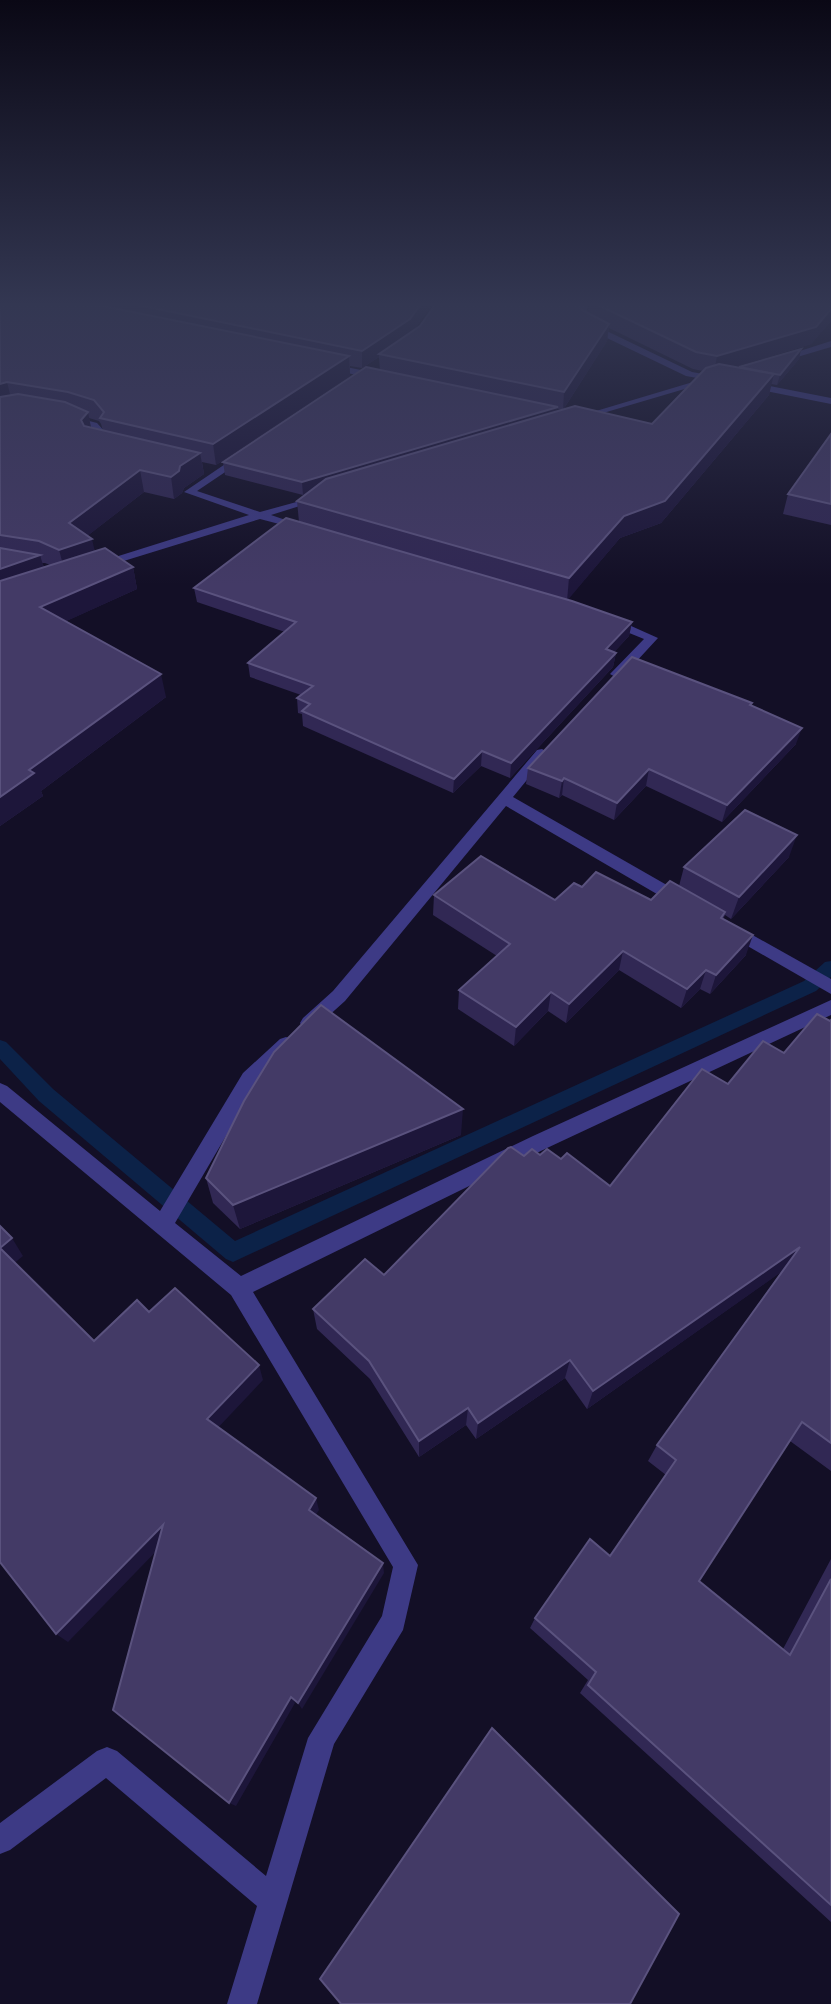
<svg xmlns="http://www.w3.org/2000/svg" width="831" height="2004" font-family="Signika,sans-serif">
<rect width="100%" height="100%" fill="#130f26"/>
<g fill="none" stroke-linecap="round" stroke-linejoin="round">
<path fill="#0c2248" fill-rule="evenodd" d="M831,961V977L816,991L233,1262L226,1259L39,1101L0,1059V1040L6,1042L53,1089L235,1241L804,981L825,962Z"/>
<g fill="#3d3a85" fill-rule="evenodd">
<path d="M580,305H588L585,319L588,322L692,372L714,376L715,380L576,421V417L703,379L686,376L582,326L577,319Z"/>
<path d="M831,341V347L777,363L772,360Z"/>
<path d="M326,363L381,374L386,377L381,380L323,368V364Z"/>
<path d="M749,382L831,398V404L746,387L744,385Z"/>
<path d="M66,415L97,423L106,433L99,442L104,443V447L89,445L88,443L96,433L91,427L66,419Z"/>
<path d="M240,454L249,456L197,491L260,512L322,495V499L271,515L306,527V531L260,519L101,568H93V564L249,515L184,492Z"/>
<path d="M611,617L658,638L622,677L617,678L610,674L644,639L607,624L605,621Z"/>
<path d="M542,749L549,753L513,797L686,896L688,900L686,904H674L506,806L345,1001L315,1028H303L300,1023L303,1018L333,991L537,750Z"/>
<path d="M731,923L831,979V994L725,933L723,929Z"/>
<path d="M831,1000V1015L547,1148L253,1292L418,1565L403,1630L334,1744L257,2004H227L257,1906L106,1778L10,1850L0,1854V1823L97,1751L107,1747L117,1751L266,1876L308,1738L382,1616L393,1567L231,1295L0,1102V1083L7,1086L160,1211L243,1073L280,1039L286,1037L292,1039L295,1044L292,1049L257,1083L175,1223L241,1276L533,1136Z"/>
</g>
</g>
<g fill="#312854" fill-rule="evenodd">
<path d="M0,305H431L414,330L582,310L588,314L589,305H831V321L811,344L734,367L739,368V367L801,349L799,359L777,385L771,384L769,395L661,523L620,538L567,600L632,622L629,636L614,652L616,653L613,667L510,778L481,766L453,793L303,726L302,714L298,713L297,698L301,695L250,677L248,663L285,632L197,602L194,588L299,522L297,501L306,494L303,495L225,475L223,462L380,370L379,357L362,368L350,366V376L216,465L202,462L204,474L184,488L182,493L174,499L144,492L87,536L95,551L133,567L137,589L66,621L166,697L41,791L43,796L0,826ZM609,328L693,369L703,371L652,424L557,412V409L563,410L607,341ZM89,418L99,421L101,424L103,431L91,428ZM42,563H45L50,565L44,567Z"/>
<path d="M831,434V525L783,514L788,494Z"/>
<path d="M752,703L751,706L796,744L722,822L646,786L614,820L562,795L559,798L526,784L528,768Z"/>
<path d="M789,857L731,919L725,915L723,919L746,955L710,994L700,989L681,1008L619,970L566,1023L548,1011L514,1046L458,1009L459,990L497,956L433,915L434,895L555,900L582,887L651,900L679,886L684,867Z"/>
<path d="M831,1020V1471L790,1441L699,1581L783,1649L831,1559V1922L580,1693L588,1680L530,1628L535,1618L610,1556L666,1475L648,1461L657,1445L782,1271L587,1409L565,1378L476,1439L466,1425L419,1457L370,1379L317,1329L313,1309L384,1275L524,1156L540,1155L561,1159L610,1186L728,1084L784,1053Z"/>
<path d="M461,1135L240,1229L213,1203L206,1178Z"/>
</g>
<g fill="#1d163a">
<path d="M420,305H431L410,336L379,354V357L362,368V351Z"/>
<path d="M831,309V321L811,344L714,373L717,356Z"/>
<path d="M609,324L607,341L563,410L564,392Z"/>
<path d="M801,349L799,359L777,385L780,375Z"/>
<path d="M349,356L350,376L216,465L213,444Z"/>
<path d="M774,374L769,395L661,523L620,538L567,601L569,578L624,516Z"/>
<path d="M7,382L12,402L0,407V384Z"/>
<path d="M558,407L556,420L303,495L302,482Z"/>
<path d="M88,412L92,433L86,441L81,420Z"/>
<path d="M200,453L204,474L184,488L182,493L174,499L171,477L180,466Z"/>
<path d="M140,470L144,492L77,544L92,539L97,561L65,572L59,550L69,523Z"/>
<path d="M40,555L47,578L0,594V569Z"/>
<path d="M133,567L137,589L47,630L40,607Z"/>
<path d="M632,622L629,636L604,663L606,649Z"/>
<path d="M616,653L613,667L510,778L511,763Z"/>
<path d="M161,674L166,697L41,791L43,796L0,826V797L29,770Z"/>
<path d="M802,728L796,744L722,822L727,805Z"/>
<path d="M482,751L481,766L453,793L454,779Z"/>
<path d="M649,769L646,786L614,820L617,803Z"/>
<path d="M564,778L562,795L559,798L562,781Z"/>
<path d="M797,835L789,857L731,919L739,897Z"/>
<path d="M753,935L746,955L710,994L716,975Z"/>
<path d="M623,951L619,970L566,1023L569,1004Z"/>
<path d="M706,970L700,989L681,1008L687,989Z"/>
<path d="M551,992L548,1011L514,1046L516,1027Z"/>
<path d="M463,1109L461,1135L240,1229L233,1205Z"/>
<path d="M12,1238L23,1256L12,1265L0,1248Z"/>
<path d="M800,1247L787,1268L587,1409L593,1391Z"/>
<path d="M570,1360L565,1378L476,1439L478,1423Z"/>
<path d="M259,1365L263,1380L213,1433L207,1419Z"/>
<path d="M468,1408L466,1425L419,1457V1441Z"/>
<path d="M316,1498L319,1510L312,1521L309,1510Z"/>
<path d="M163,1525L171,1536L68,1642L56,1634Z"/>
<path d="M383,1563L384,1573L302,1709L298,1703Z"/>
<path d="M291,1697L295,1703L236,1806L229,1803Z"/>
</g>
<g fill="#433a66" stroke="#5a527e" stroke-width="2">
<path d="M0,305H84L103,306L349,356L213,444L100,418L104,412L94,400L68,392L7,382L0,384Z"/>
<path d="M138,305H420L410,319L362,351Z"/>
<path d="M435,305H578L582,310L609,324L564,392L379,354L420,326Z"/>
<path d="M598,305H831V309L816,327L717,356L696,352Z"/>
<path d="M801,349L780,375L739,367Z"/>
<path d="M719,364L774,374L665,501L624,516L569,578L297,501L326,479L575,406L652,424L706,368Z"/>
<path d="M366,367L558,407L302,482L223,462Z"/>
<path d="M18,394L65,402L88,412L81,420L84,426L200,453L180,466L179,471L171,477L140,470L69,523L92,539L59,550L39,541L0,535V397Z"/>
<path d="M831,434V504L788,494Z"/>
<path d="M286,518L572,601L632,622L606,649L616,653L511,763L482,751L454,779L302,711L310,704L297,698L313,686L248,663L296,622L194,588Z"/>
<path d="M0,548L40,555L0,569Z"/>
<path d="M105,548L133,567L40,607L161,674L29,770L34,773L0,797V581Z"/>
<path d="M632,657L752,703L750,705L802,728L727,805L649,769L617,803L564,778L562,781L528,768Z"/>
<path d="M745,810L797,835L739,897L684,867Z"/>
<path d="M481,856L555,900L574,883L582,887L596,872L651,900L670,881L725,912L721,918L753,935L716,975L706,970L687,989L623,951L569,1004L551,992L516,1027L459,990L510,944L434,895Z"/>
<path d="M321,1005L463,1109L233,1205L206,1178L244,1101L274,1052Z"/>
<path d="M817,1014L830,1021L831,1020V1443L802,1422L699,1581L790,1655L831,1579V1905L588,1685L596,1672L535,1618L590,1539L610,1556L676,1460L657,1445L800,1247L593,1391L570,1360L478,1423L468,1408L419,1441L369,1361L313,1309L365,1259L384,1275L508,1148L511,1147L524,1156L532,1149L540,1155L547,1149L561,1159L567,1153L610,1186L702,1069L728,1084L763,1041L784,1053Z"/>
<path d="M0,1226L12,1238L0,1248L94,1341L137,1300L149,1312L175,1288L259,1365L207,1419L316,1498L309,1510L383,1563L298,1703L291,1697L229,1803L113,1710L163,1525L56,1634L0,1562Z"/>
<path d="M492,1728L679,1914L630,2004H341L320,1979Z"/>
</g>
<linearGradient id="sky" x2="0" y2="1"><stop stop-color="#0a0815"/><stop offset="0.52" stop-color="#333752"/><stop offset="1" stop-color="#333752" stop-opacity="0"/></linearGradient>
<rect width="831" height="585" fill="url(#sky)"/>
</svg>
